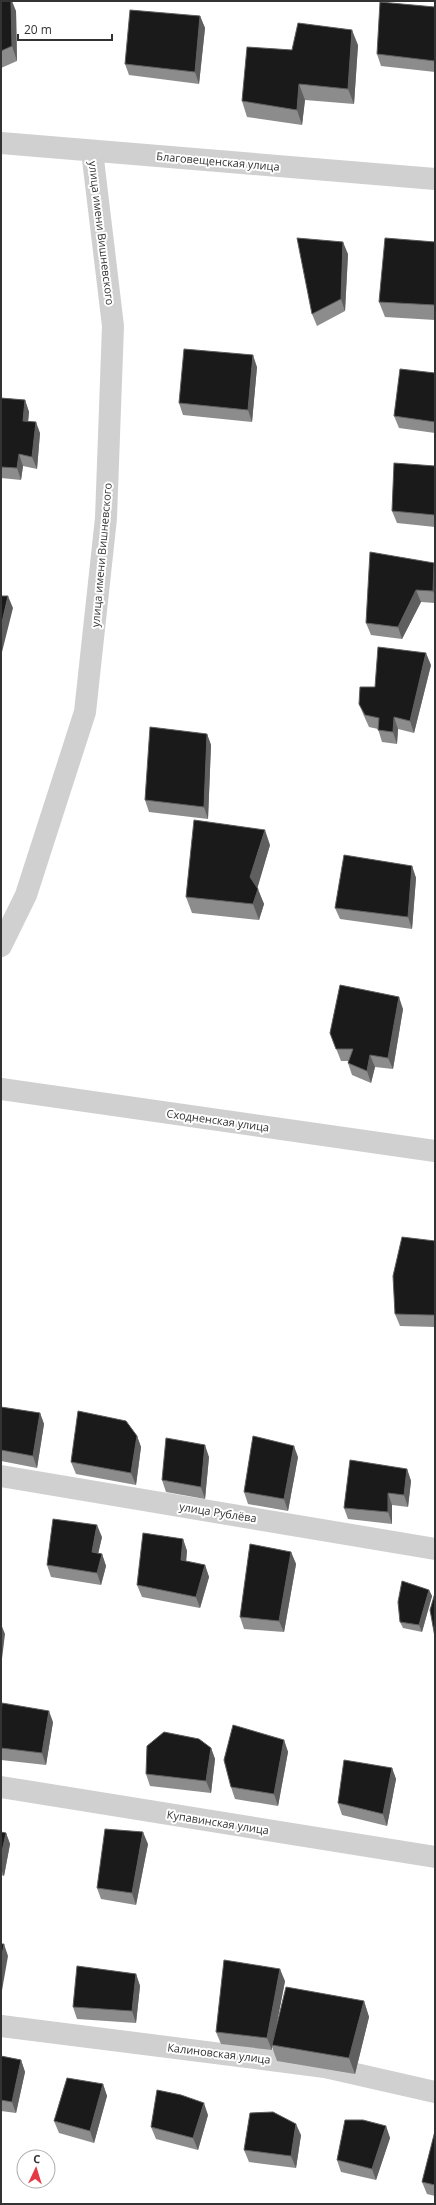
<svg xmlns="http://www.w3.org/2000/svg" width="436" height="2205" font-family="'Open Sans',sans-serif">
<rect width="100%" height="100%" fill="#fff"/>
<g fill="none" stroke-linecap="round" stroke-linejoin="round">
<g stroke="#d0d0d0" stroke-width="22">
<path d="M1,143L435,179"/>
<path d="M1,946L26,895L85,712L106,518L113,326L92,151"/>
<path d="M1,1089L435,1151"/>
<path d="M1,1476L435,1549"/>
<path d="M1,1787L435,1857"/>
<path d="M1,2026L325,2067L435,2092"/>
</g>
</g>
<g fill="#8c8c8c">
<path d="M1,1L16,11L17,61L1,68Z"/>
<path d="M435,7V72L381,66L377,54Z"/>
<path d="M200,16L205,28L199,84L129,75L125,64Z"/>
<path d="M358,45L354,104L305,100L302,125L247,117L242,101L292,50Z"/>
<path d="M435,242V320L385,317L379,302Z"/>
<path d="M348,254L345,311L317,326L312,314Z"/>
<path d="M257,367L252,422L183,415L179,403Z"/>
<path d="M435,373V433L399,428L394,416Z"/>
<path d="M1,398L25,400L29,412L28,421L40,433L37,469L23,466L21,480L1,478Z"/>
<path d="M435,466V527L397,523L392,511Z"/>
<path d="M434,563L435,565V603L421,602L402,639L371,635L366,623Z"/>
<path d="M431,665L414,733L398,729L397,744L382,742L378,729L369,727L364,716L359,704L375,687Z"/>
<path d="M207,734L211,745L208,819L149,812L145,800Z"/>
<path d="M270,845L257,888L264,904L259,920L192,913L186,897Z"/>
<path d="M412,866L416,878L412,929L340,919L335,908Z"/>
<path d="M403,1009L393,1069L375,1067L371,1083L352,1075L348,1063L349,1061H341L330,1033Z"/>
<path d="M435,1241V1327L400,1326L395,1314Z"/>
<path d="M1,1407L40,1413L44,1424L37,1468L1,1461Z"/>
<path d="M137,1436L141,1447L136,1485L76,1474L71,1462Z"/>
<path d="M209,1457L205,1499L166,1492L162,1480Z"/>
<path d="M298,1457L288,1511L248,1504L244,1492Z"/>
<path d="M407,1469L411,1481L408,1507L392,1505V1524L348,1519L344,1508Z"/>
<path d="M102,1537L98,1553L102,1554L106,1566L101,1585L51,1577L47,1565Z"/>
<path d="M183,1539L187,1551L186,1562L205,1565L209,1577L200,1608L142,1597L137,1585Z"/>
<path d="M291,1552L296,1564L284,1632L244,1629L240,1617Z"/>
<path d="M429,1590L432,1596L422,1632L403,1628L400,1622Z"/>
<path d="M53,1722L46,1765L1,1760V1748Z"/>
<path d="M284,1740L288,1752L278,1806L235,1799L231,1787Z"/>
<path d="M211,1748L215,1759L211,1793L150,1786L146,1774Z"/>
<path d="M392,1768L396,1779L387,1826L342,1815L338,1803Z"/>
<path d="M1,1832L6,1833L10,1844L4,1876L1,1875Z"/>
<path d="M148,1844L136,1905L101,1899L97,1888Z"/>
<path d="M136,1974L140,1986L136,2023L77,2019L73,2007Z"/>
<path d="M285,1981L276,2025L364,2001L369,2017L355,2074L277,2061L272,2047V2050L221,2044L216,2032Z"/>
<path d="M1,2056L21,2060L25,2072L16,2113L1,2111Z"/>
<path d="M103,2084L107,2096L94,2143L59,2133L54,2121Z"/>
<path d="M208,2115L198,2150L156,2139L151,2127Z"/>
<path d="M386,2126L390,2138L376,2180L341,2172L337,2160Z"/>
<path d="M435,2131V2196L427,2194L422,2182Z"/>
<path d="M301,2135L296,2168L249,2162L244,2150Z"/>
</g>
<g fill="#5f5f5f">
<path d="M11,1H12L16,11L17,61L12,46Z"/>
<path d="M200,16L205,28L199,84L195,72Z"/>
<path d="M352,30L358,45L354,104L348,89Z"/>
<path d="M299,84L305,100L302,125L297,110Z"/>
<path d="M343,242L348,254L345,311L341,299Z"/>
<path d="M253,355L257,367L252,422L248,410Z"/>
<path d="M25,400L29,412L27,433L23,421Z"/>
<path d="M36,422L40,433L37,469L32,457Z"/>
<path d="M19,454L23,466L21,480L17,468Z"/>
<path d="M434,563L435,565V596L433,591Z"/>
<path d="M416,590L421,602L402,639L398,627Z"/>
<path d="M8,596L13,608L1,656V627Z"/>
<path d="M426,653L431,665L414,733L410,721Z"/>
<path d="M394,717L398,729L397,744L393,732Z"/>
<path d="M207,734L211,745L208,819L204,807Z"/>
<path d="M265,830L270,845L256,893L250,877Z"/>
<path d="M412,866L416,878L412,929L408,917Z"/>
<path d="M258,889L264,904L259,920L253,904Z"/>
<path d="M399,997L403,1009L393,1069L388,1058Z"/>
<path d="M370,1055L375,1067L371,1083L367,1071Z"/>
<path d="M40,1413L44,1424L37,1468L33,1456Z"/>
<path d="M137,1436L141,1447L136,1485L131,1473Z"/>
<path d="M205,1445L209,1457L205,1499L201,1487Z"/>
<path d="M294,1446L298,1457L288,1511L284,1499Z"/>
<path d="M407,1469L411,1481L408,1507L404,1495Z"/>
<path d="M388,1493L392,1505V1524L388,1512Z"/>
<path d="M97,1525L102,1537L96,1563L92,1552Z"/>
<path d="M183,1539L187,1551L185,1572L181,1560Z"/>
<path d="M291,1552L296,1564L284,1632L279,1621Z"/>
<path d="M102,1554L106,1566L101,1585L97,1573Z"/>
<path d="M205,1565L209,1577L200,1608L196,1597Z"/>
<path d="M429,1590L432,1596L422,1632L419,1625Z"/>
<path d="M1,1624L5,1634L1,1667Z"/>
<path d="M49,1711L53,1722L46,1765L42,1753Z"/>
<path d="M284,1740L288,1752L278,1806L274,1794Z"/>
<path d="M211,1748L215,1759L211,1793L206,1781Z"/>
<path d="M392,1768L396,1779L387,1826L383,1814Z"/>
<path d="M143,1832L148,1844L136,1905L132,1893Z"/>
<path d="M6,1833L10,1844L4,1876L1,1869V1856Z"/>
<path d="M4,1944L8,1956L1,1996V1961Z"/>
<path d="M280,1969L285,1981L273,2045H272V2050L267,2038Z"/>
<path d="M136,1974L140,1986L136,2023L132,2011Z"/>
<path d="M364,2001L369,2017L355,2074L349,2058Z"/>
<path d="M21,2060L25,2072L16,2113L12,2102Z"/>
<path d="M103,2084L107,2096L94,2143L90,2131Z"/>
<path d="M204,2103L208,2115L198,2150L193,2138Z"/>
<path d="M296,2124L301,2135L296,2168L291,2156Z"/>
<path d="M386,2126L390,2138L376,2180L372,2169Z"/>
</g>
<g fill="#1a1a1a" stroke="#5f5f5f">
<path d="M1,1H11L12,46L1,51Z"/>
<path d="M380,2L435,7V61L377,54Z"/>
<path d="M130,10L200,16L195,72L125,64Z"/>
<path d="M298,23L352,30L348,89L299,84L297,110L242,101L247,47L292,50Z"/>
<path d="M297,238L343,242L341,299L312,314Z"/>
<path d="M385,238L435,242V305L379,302Z"/>
<path d="M184,349L253,355L248,410L179,403Z"/>
<path d="M400,369L435,373V422L394,416Z"/>
<path d="M1,398L25,400L23,421L36,422L32,457L19,454L17,468L1,467Z"/>
<path d="M394,463L435,466V515L392,511Z"/>
<path d="M370,552L434,563L433,591L416,590L398,627L366,623Z"/>
<path d="M1,596H8L1,627Z"/>
<path d="M378,647L426,653L410,721L394,717L393,732L378,730L379,718L365,715L359,704L360,687H375Z"/>
<path d="M150,727L207,734L204,807L145,800Z"/>
<path d="M194,820L265,830L250,877L258,889L253,904L186,897Z"/>
<path d="M344,855L412,866L408,917L335,908Z"/>
<path d="M340,985L399,997L388,1058L370,1055L367,1071L348,1063L353,1049H336L330,1033Z"/>
<path d="M402,1237L435,1241V1315H429L395,1314L393,1276Z"/>
<path d="M1,1407L40,1413L33,1456L1,1450Z"/>
<path d="M78,1411L126,1421L137,1436L131,1473L71,1462Z"/>
<path d="M253,1436L294,1446L284,1499L244,1492Z"/>
<path d="M166,1438L205,1445L201,1487L162,1480Z"/>
<path d="M350,1460L407,1469L404,1495L388,1493V1512L344,1508Z"/>
<path d="M53,1519L97,1525L92,1552L102,1554L97,1573L47,1565Z"/>
<path d="M143,1533L183,1539L181,1560L205,1565L196,1597L137,1585Z"/>
<path d="M250,1544L291,1552L279,1621L240,1617Z"/>
<path d="M402,1581L429,1590L419,1625L400,1622L398,1602Z"/>
<path d="M435,1593V1637L430,1610Z"/>
<path d="M2,1703L49,1711L42,1753L1,1748V1712Z"/>
<path d="M233,1725L284,1740L274,1794L231,1787L224,1760Z"/>
<path d="M164,1732L199,1739L211,1748L206,1781L146,1774L147,1746Z"/>
<path d="M344,1760L392,1768L383,1814L338,1803Z"/>
<path d="M105,1829L143,1832L132,1893L97,1888Z"/>
<path d="M1,1832L6,1833L1,1856Z"/>
<path d="M1,1944H4L1,1961Z"/>
<path d="M224,1960L280,1969L267,2038L216,2032Z"/>
<path d="M77,1966L136,1974L132,2011L73,2007Z"/>
<path d="M286,1987L364,2001L349,2058L272,2045Z"/>
<path d="M1,2056L21,2060L12,2102L1,2100Z"/>
<path d="M67,2078L103,2084L90,2131L54,2121Z"/>
<path d="M157,2090L181,2095L204,2103L193,2138L151,2127Z"/>
<path d="M273,2112L296,2124L291,2156L244,2150L250,2113Z"/>
<path d="M345,2120H363L386,2126L372,2169L337,2160Z"/>
<path d="M435,2131V2185L422,2182Z"/>
</g>
<g text-anchor="middle" dominant-baseline="central" stroke-width="4" stroke-linejoin="round" paint-order="stroke">
<g font-size="11" fill="#333" stroke="#fff">
<text transform="translate(218 161) rotate(5)">Благовещенская улица</text>
<text transform="translate(102 233) rotate(83)">улица имени Вишневского</text>
<text transform="translate(101 555) rotate(-85)">улица имени Вишневского</text>
<text transform="translate(218 1120) rotate(8)">Сходненская улица</text>
<text transform="translate(218 1512) rotate(9)">улица Рублёва</text>
<text transform="translate(218 1822) rotate(9)">Купавинская улица</text>
<text transform="translate(219 2053) rotate(7)">Калиновская улица</text>
</g>
</g>
<rect width="436" height="2205" fill="none" stroke="#333333" stroke-width="4"/>
<g transform="translate(36 2169) rotate(4)"><circle r="19" fill="#ffffff" stroke="#adadad"/>
<path d="M0-3L7 15L0 10L-7 15Z" fill="#e63946"/>
<text y="-6" font-size="11" font-weight="bold" text-anchor="middle" fill="#333333">С</text>
</g>
<path d="M18 34v6h94v-6" fill="none" stroke="#333333" stroke-width="2"/>
<text x="24" y="34" font-size="12" fill="#333333" stroke="#ffffff" stroke-width="3" paint-order="stroke">20 m</text>
</svg>
